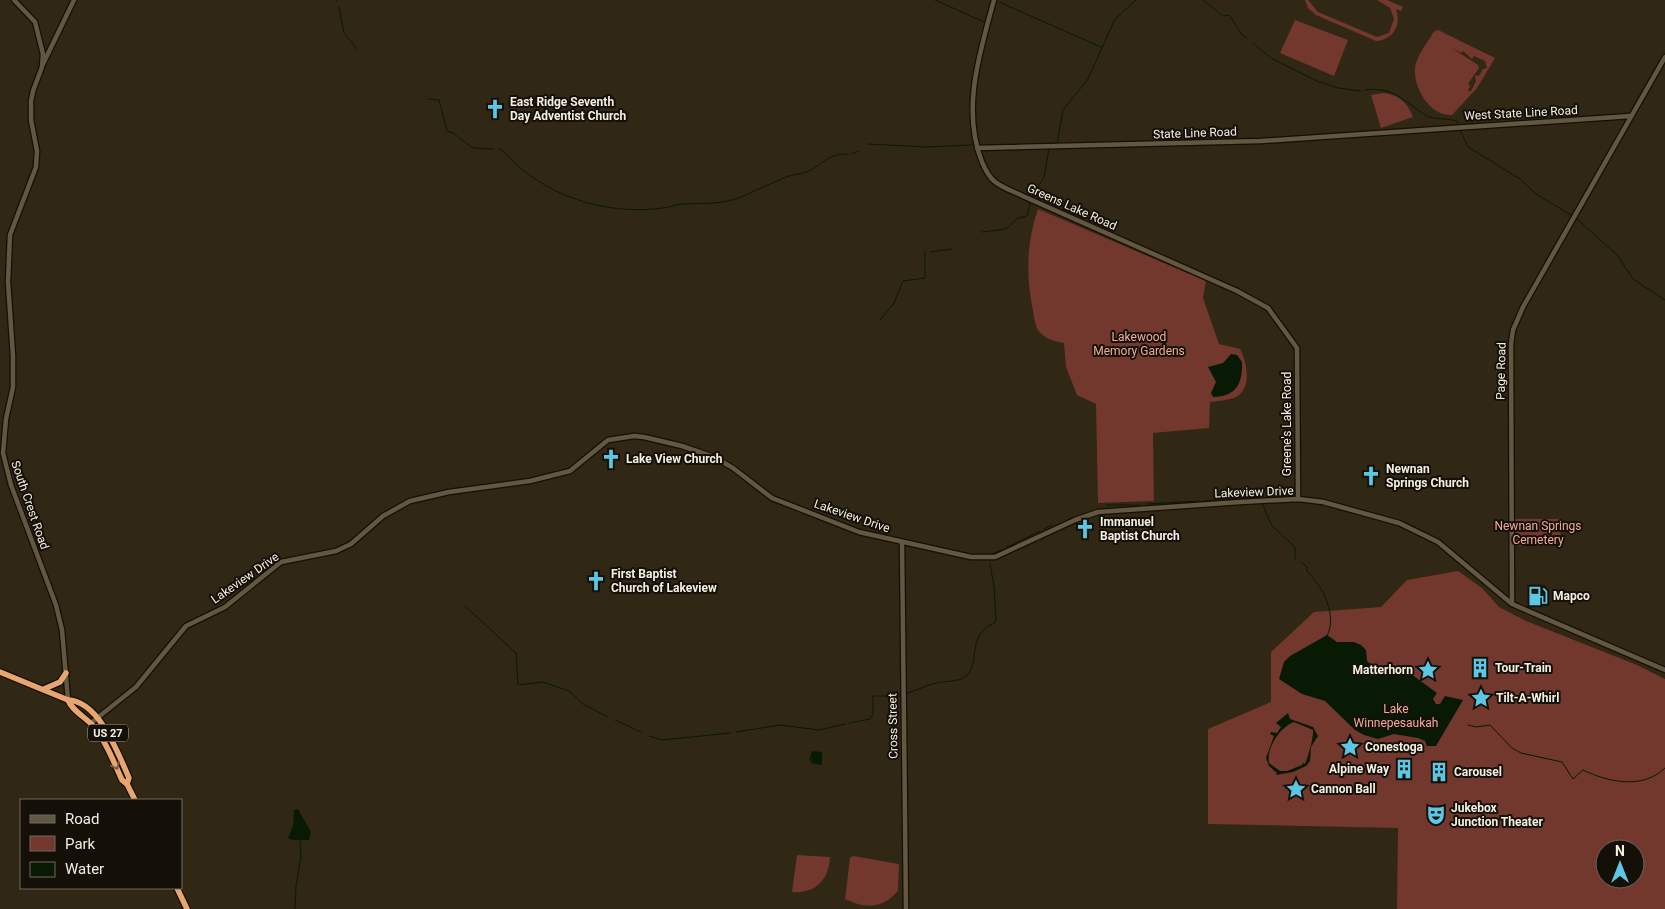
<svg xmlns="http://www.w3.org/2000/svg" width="1665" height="909" font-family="Roboto,sans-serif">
<rect width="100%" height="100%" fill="#302714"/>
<g fill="#72372d" fill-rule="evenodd">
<path d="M1305,0H1308L1318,12L1377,37L1389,33L1394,19L1390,8L1377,0H1387L1403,7L1401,11L1396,9C1402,25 1393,40 1376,41L1316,15L1308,8Z"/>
<path d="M1295,20L1348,40L1334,76L1280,53Z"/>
<path d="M1438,30L1495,58L1477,88L1452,115C1430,117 1413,87 1415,68C1416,59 1423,48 1428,41C1432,36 1432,31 1438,30ZM1452,48L1462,53L1463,51L1472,59L1474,56L1485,61L1487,68L1483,69L1479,76L1475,75L1476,81L1471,91H1468L1470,86L1468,84L1479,68L1478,65Z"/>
<path d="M1383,93C1398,94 1408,103 1413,117L1381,128L1371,95Z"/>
<path d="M1038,209L1206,281L1203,298L1219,344L1240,349C1247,362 1253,390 1234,398C1227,400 1218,401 1210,402L1209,428L1153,433L1154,501L1098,503L1096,404L1077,395L1066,367L1064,343C1054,341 1044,339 1038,330C1035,325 1034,317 1033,311C1026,276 1026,243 1038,209Z"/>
<path d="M1515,519H1560L1561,545L1516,546Z"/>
<path d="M1458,571L1482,588L1499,607L1526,621L1637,665L1665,679V909H1397L1398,828L1208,824V729L1271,702V652L1314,612L1381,607L1407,580ZM1605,849H1635V879H1605Z"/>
<path d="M797,855L830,857C829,879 816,894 792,892Z"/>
<path d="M853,856L899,864L898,891C882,909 866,909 845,899L850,858Z"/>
</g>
<g fill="#091a04" fill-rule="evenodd">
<path d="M1231,354L1237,355L1242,362C1243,383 1236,397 1213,397L1211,393L1216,382L1208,367L1223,363Z"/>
<path d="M1327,635L1337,642H1354L1361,645L1366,650L1367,661L1375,668L1385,672L1393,666H1400L1437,693L1433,699L1436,704H1440L1445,696L1463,700L1436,746H1427L1425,741L1418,738L1394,734L1378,739L1364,735L1355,730L1325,701L1302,694L1279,679L1284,662L1290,656Z"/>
<path d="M1288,713L1290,719L1313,727L1318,736L1311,747L1310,761L1306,766L1293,772L1276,775L1277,773L1269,766L1266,758L1274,736L1270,734L1271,732L1277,733L1281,727L1276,723ZM1294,722L1313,730C1314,736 1308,758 1305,764L1303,763L1302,765L1287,771H1280L1269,763C1266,748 1280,727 1294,722Z"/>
<path d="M812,751L822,752V765L811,763L812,759L809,761Z"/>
<path d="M298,809L311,832L309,840H292L288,838L293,826L294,810Z"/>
</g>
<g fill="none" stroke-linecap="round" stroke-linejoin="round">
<g stroke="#091a04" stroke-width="1">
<path d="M337,0V1"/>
<path d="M935,0L984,22"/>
<path d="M1203,0L1223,16L1229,15L1242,35L1247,38"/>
<path d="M999,2L1101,47"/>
<path d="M339,7L344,33L357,49"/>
<path d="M988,12L991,3"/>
<path d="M1253,43L1271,58L1317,81L1338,88L1361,91"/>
<path d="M1365,90C1393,86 1404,101 1425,115C1433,120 1448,118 1457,121L1458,124"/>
<path d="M428,99L439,100L447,131L453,133L473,148L493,149"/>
<path d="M1460,130L1468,147L1520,179L1536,194L1571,215"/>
<path d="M868,144L926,147L973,145"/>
<path d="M1057,144L1063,110L1088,79L1115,19L1136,0"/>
<path d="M499,149L502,150C541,195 604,216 663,208C669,208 674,205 681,204C701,203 722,205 741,197C756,190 771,184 786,177C794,174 804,174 811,170C826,161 829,154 848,154"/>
<path d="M852,154L859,151"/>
<path d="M1032,197L1044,177L1049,149"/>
<path d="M1577,219L1618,256L1633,279L1665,300"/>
<path d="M982,232L1006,229L1018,218L1027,216L1030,203"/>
<path d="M930,252L952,249"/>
<path d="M880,320L894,303L903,281L925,278V251"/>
<path d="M1244,498L1260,499"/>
<path d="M1205,501L1239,499"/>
<path d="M1262,503L1272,526L1295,547V559"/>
<path d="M1147,504L1199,501"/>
<path d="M1106,505H1139"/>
<path d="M1044,529L1052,525"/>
<path d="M1007,547L1040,531"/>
<path d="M992,554L1002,550"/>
<path d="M1301,562L1307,567V571C1322,586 1338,615 1327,636"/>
<path d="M465,606L516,653L518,685L543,682L569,691L583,704L608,717"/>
<path d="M906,694C916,690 926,686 936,683C945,681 958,682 965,677C982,664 965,634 995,623L996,619L994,587L990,564"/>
<path d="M615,720L641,732"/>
<path d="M849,723L870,719L873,714V696H900"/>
<path d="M1468,725L1476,727L1490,725L1512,748L1521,753L1562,762L1573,779L1583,770C1608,782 1643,790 1665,768"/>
<path d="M736,732L780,725L819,730L845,724"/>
<path d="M649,736L662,740L730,733"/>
<path d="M295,909L296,886L301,856L300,840"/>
</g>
<defs>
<g id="secondary">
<path d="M14,0L35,22L43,54L42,67L33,91L31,101V120L37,151L36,167L10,235L8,282L13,356V387L6,419L3,453L11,485L56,605L62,630L68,700"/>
<path d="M994,0C980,52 961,109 982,162C985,169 988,176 994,181C1002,188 1015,192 1025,197L1237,291L1268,308L1297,348L1298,499"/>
<path d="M43,64L74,0"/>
<path d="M977,148L1261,141L1631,116"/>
<path d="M902,543L906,909"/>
<path d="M1512,604L1511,344L1513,330L1523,307L1665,57"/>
<path d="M91,723L136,687L186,626L225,607L281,562L336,551L351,544L383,516L410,501L449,492L530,481L570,471L608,440L634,436L644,437L682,446L714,457L733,468L772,498L859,532L971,557H995L1075,520L1098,512L1240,502L1298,499L1323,502L1399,523L1438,542L1512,604L1665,670"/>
</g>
<g id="highway">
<path d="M0,672L68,700C99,701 118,753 129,778L127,784"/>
<path d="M44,689L60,682L66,673"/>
<path d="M68,700C72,711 87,718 95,728C107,743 114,763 122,780L127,784L135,800"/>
<path d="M177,888L187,909"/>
</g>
</defs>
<use href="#secondary" stroke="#180f01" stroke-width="7"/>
<use href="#highway" stroke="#180f01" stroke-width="8"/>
<use href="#secondary" stroke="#615743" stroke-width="4.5"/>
<use href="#highway" stroke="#e7a572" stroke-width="5.5"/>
</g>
<defs><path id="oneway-chevron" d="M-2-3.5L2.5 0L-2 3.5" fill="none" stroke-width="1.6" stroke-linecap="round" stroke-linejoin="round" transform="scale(1.25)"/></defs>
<use stroke="#7e5a3d" href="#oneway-chevron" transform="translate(116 766) rotate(65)"/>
<defs>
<symbol id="church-bare" viewBox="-9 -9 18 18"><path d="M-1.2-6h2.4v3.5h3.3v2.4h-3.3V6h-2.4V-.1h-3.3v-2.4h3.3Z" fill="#5ac8e5" stroke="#141008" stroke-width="2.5" paint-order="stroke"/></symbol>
<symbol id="fuel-bare" viewBox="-9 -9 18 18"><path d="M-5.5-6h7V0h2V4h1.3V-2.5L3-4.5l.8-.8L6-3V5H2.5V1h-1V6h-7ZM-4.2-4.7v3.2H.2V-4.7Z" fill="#5ac8e5" stroke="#141008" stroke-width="2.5" paint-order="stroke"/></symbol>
<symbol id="building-bare" viewBox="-9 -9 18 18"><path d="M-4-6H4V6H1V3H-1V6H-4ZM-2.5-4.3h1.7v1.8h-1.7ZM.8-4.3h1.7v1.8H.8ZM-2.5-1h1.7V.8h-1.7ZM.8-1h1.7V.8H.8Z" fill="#5ac8e5" stroke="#141008" stroke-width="2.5" paint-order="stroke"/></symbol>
<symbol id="sight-bare" viewBox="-9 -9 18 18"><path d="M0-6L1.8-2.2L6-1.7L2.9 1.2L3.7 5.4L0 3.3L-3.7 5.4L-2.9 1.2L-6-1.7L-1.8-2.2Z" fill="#5ac8e5" stroke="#141008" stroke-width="2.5" paint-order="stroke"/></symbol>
<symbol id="theatre-bare" viewBox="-9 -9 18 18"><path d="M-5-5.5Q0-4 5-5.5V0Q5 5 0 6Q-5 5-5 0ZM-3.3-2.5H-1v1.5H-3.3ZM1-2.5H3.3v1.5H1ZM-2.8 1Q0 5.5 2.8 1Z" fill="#5ac8e5" stroke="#141008" stroke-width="2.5" paint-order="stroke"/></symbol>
</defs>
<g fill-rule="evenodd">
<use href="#church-bare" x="481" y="95" width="28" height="28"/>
<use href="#church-bare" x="597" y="445" width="28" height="28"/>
<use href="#church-bare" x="1357" y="462" width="28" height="28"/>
<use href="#church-bare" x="1071" y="515" width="28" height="28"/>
<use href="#church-bare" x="582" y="567" width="28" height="28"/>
<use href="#fuel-bare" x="1524" y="582" width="28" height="28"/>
<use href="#building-bare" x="1466" y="654" width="28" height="28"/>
<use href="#sight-bare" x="1414" y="656" width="28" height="28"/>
<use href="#sight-bare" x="1467" y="684" width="28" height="28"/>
<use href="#sight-bare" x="1336" y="733" width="28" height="28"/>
<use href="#building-bare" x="1390" y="755" width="28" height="28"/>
<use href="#building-bare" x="1425" y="758" width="28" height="28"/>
<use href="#sight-bare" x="1282" y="775" width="28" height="28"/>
<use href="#theatre-bare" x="1422" y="801" width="28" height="28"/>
</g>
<g text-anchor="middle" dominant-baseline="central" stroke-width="4" stroke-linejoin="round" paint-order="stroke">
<rect fill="#141008" stroke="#b2aca1" stroke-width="1" x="88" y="724.5" width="40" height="17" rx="4"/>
<g font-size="11" font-weight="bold" fill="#f5efe3">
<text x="108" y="733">US 27</text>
</g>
<g font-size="12" font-weight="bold" fill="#f5efe3" stroke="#141008" text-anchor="start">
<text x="510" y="102">East Ridge Seventh<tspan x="510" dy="14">Day Adventist Church</tspan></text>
<text x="626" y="459">Lake View Church</text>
<text x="1386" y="469">Newnan<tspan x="1386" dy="14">Springs Church</tspan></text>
<text x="1100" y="522">Immanuel<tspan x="1100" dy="14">Baptist Church</tspan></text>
<text x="611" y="574">First Baptist<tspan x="611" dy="14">Church of Lakeview</tspan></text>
<text x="1553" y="596">Mapco</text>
<text x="1495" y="668">Tour-Train</text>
<text x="1413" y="670" text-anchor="end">Matterhorn</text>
<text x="1496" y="698">Tilt-A-Whirl</text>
<text x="1365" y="747">Conestoga</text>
<text x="1389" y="769" text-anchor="end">Alpine Way</text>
<text x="1454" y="772">Carousel</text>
<text x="1311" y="789">Cannon Ball</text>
<text x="1451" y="808">Jukebox<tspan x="1451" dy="14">Junction Theater</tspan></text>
</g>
<g font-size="12" fill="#f5efe3" stroke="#141008">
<text transform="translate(1521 113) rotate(-3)">West State Line Road</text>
<text transform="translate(1195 133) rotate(-2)">State Line Road</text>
<text transform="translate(1072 207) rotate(24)">Greens Lake Road</text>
<text transform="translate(1501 371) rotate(-89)">Page Road</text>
<text transform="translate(1287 424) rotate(-90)">Greene's Lake Road</text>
<text transform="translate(1254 492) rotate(-2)">Lakeview Drive</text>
<text transform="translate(30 505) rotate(71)">South Crest Road</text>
<text transform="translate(852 516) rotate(19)">Lakeview Drive</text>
<text transform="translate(245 578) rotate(-35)">Lakeview Drive</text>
<text transform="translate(893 726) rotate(-91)">Cross Street</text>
</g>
<g font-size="12" fill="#f4aa9b" stroke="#141008">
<text x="1139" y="337">Lakewood<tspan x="1139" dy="14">Memory Gardens</tspan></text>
<text x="1538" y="526">Newnan Springs<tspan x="1538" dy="14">Cemetery</tspan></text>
<text x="1396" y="709">Lake<tspan x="1396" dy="14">Winnepesaukah</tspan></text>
</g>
</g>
<rect x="20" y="799" width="162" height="90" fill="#141008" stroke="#6e6960"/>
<rect x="30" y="815" width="25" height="8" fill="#615743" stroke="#6e6960"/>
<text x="65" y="824" font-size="15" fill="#f5efe3">Road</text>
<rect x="30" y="836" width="25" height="15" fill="#72372d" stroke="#6e6960"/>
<text x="65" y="849" font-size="15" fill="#f5efe3">Park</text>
<rect x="30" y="862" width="25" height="15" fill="#091a04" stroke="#6e6960"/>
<text x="65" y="874" font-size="15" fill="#f5efe3">Water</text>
<g transform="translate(1620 864)"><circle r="24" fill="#141008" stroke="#6e6960"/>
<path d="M0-4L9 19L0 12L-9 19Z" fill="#5ac8e5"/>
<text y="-8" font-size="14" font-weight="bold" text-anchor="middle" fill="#f5efe3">N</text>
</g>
</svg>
